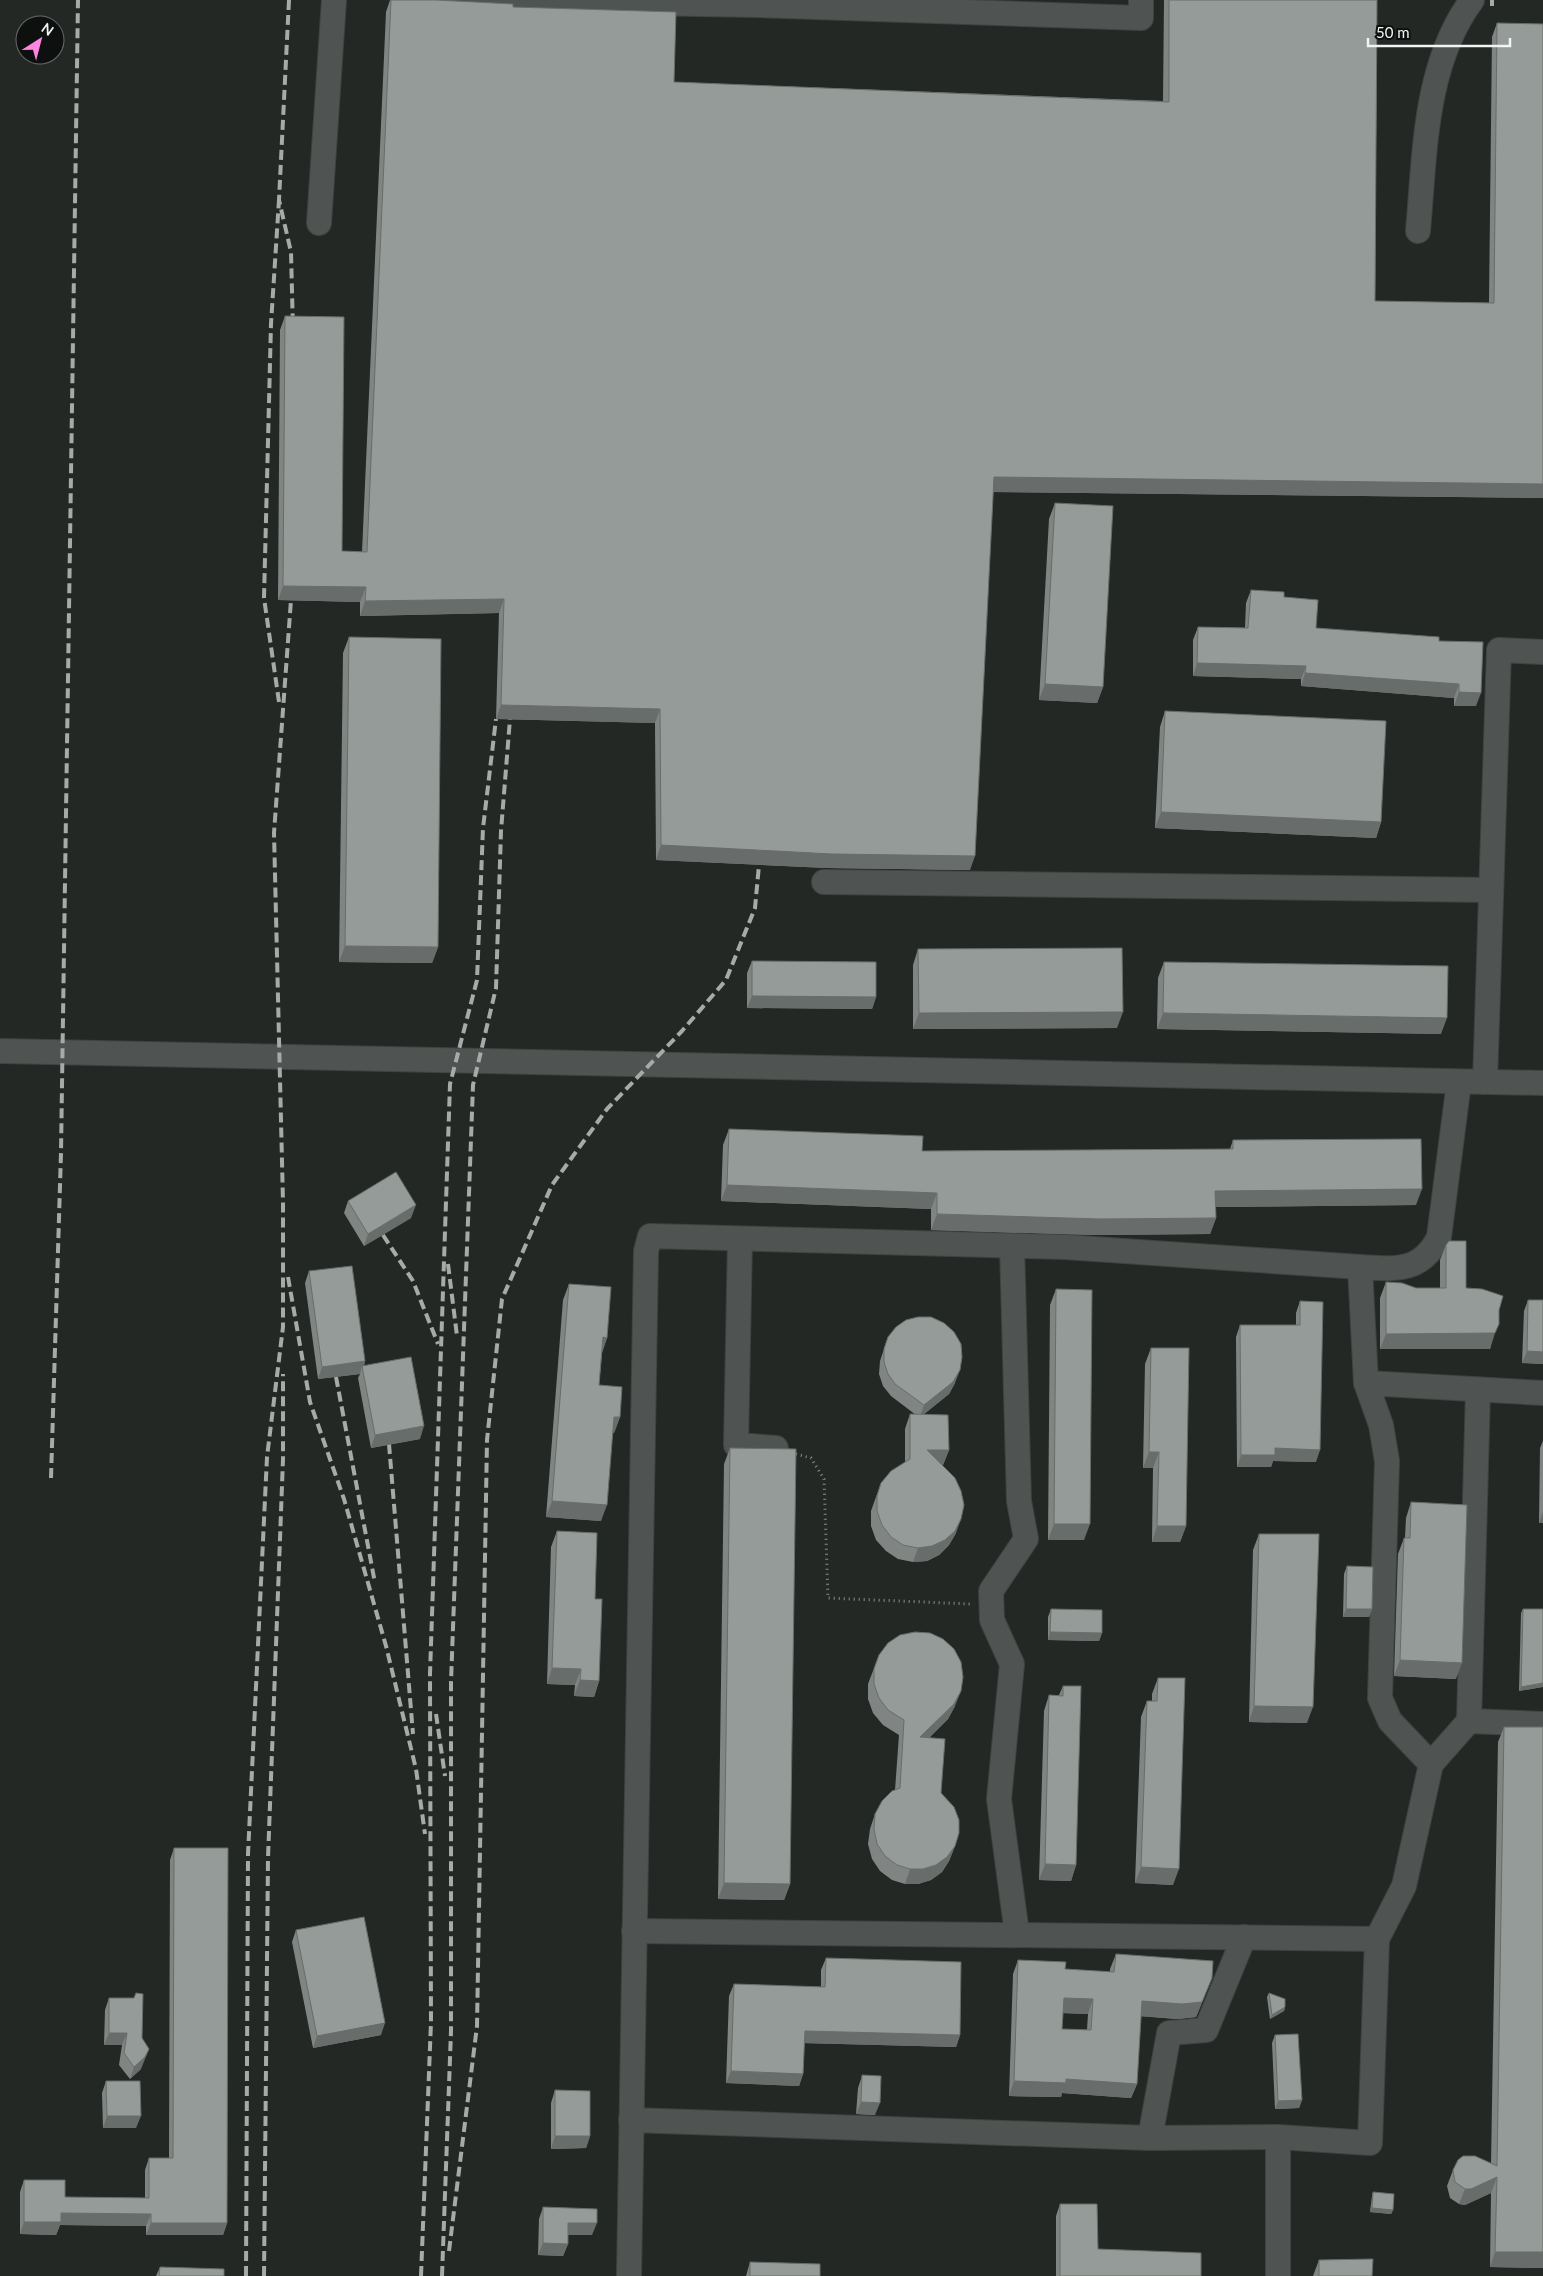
<svg xmlns="http://www.w3.org/2000/svg" width="1543" height="2276" font-family="Lato,sans-serif">
<rect width="100%" height="100%" fill="#232825"/>
<g fill="none" stroke-linecap="round" stroke-linejoin="round">
<defs>
<g id="minor">
<path d="M456,0L758,5L1141,18V0"/>
<path d="M319,223L334,0"/>
<path d="M1418,231C1425,154 1424,65 1472,0"/>
<path d="M824,882L1491,890"/>
<path d="M0,1051L1543,1083"/>
<path d="M1485,1082L1499,650L1543,652"/>
<path d="M740,1239L736,1445L776,1448"/>
<path d="M1012,1246L1019,1501L1026,1539L991,1591L992,1620L1012,1664L999,1799L1017,1934"/>
<path d="M1360,1267C1395,1269 1421,1273 1439,1237L1459,1082"/>
<path d="M1366,1383L1381,1425L1387,1461L1380,1698L1390,1721L1431,1764"/>
<path d="M1469,1721L1543,1724"/>
<path d="M634,1931L1377,1939L1370,2143L1278,2137L1150,2138"/>
<path d="M1377,1939L1404,1886L1431,1764L1469,1721L1478,1390"/>
<path d="M631,2120L1150,2138L1169,2033L1206,2030L1244,1937"/>
<path d="M629,2276L646,1251L650,1236L1065,1247L1360,1267L1366,1383L1543,1393"/>
<path d="M1278,2276V2137"/>
</g>
</defs>
<use href="#minor" stroke="#3e4341" stroke-width="26"/>
<path stroke="#8a8e8c" stroke-width="3" stroke-dasharray="1 4" stroke-linecap="butt" d="M796,1454L811,1458L824,1479L828,1598L970,1604"/>
<use href="#minor" stroke="#4f5452" stroke-width="24"/>
<g stroke="#a7aaa9" stroke-width="4" stroke-dasharray="10 5" stroke-linecap="butt">
<path d="M289,0L279,200L291,252L293,331"/>
<path d="M1492,6V0"/>
<path d="M279,702L264,598L271,324L279,200"/>
<path d="M383,1235L413,1281L438,1344"/>
<path d="M448,1264L457,1336"/>
<path d="M288,1277L310,1402L344,1499L386,1646L416,1769L425,1834"/>
<path d="M336,1377L375,1583"/>
<path d="M389,1444L413,1734"/>
<path d="M51,1478L61,1153L78,0"/>
<path d="M436,1714L445,1776"/>
<path d="M449,2251L477,2026L487,1440L502,1299L552,1185L607,1109L682,1031L726,980L755,908L759,865"/>
<path d="M246,2276L248,1854L267,1457L283,1327V1202L274,833L291,600"/>
<path d="M264,2276L268,1858L283,1459V1374"/>
<path d="M421,2276L431,2022L430,1674L450,1084L477,980L483,828L496,719"/>
<path d="M442,2276L451,2031V1682L473,1085L496,988L501,831L510,719"/>
</g>
</g>
<g fill="#808583" fill-rule="evenodd">
<path d="M390,0H436L513,7L674,82L1163,101L1164,0H1377L1375,301L1489,303L1492,37L1497,23L1543,498L993,492L970,870L827,868L656,860L655,723L496,719L499,613L360,616V602L278,600L280,330L285,316L342,551L362,552L386,12Z"/>
<path d="M1055,503L1103,687L1097,703L1039,700L1049,519Z"/>
<path d="M1251,590L1284,597L1316,628L1439,641L1476,706H1454V698L1301,686V679L1193,676V640L1198,627L1245,628L1246,603Z"/>
<path d="M349,637L438,947L432,963L339,962L343,653Z"/>
<path d="M1165,711L1381,822L1376,838L1155,828L1160,727Z"/>
<path d="M918,949L1117,1028L913,1029V965Z"/>
<path d="M752,961L876,997L872,1009L747,1008V973Z"/>
<path d="M1164,962L1441,1034L1157,1029L1158,978Z"/>
<path d="M729,1129L922,1151L1230,1149L1233,1140L1416,1205L1216,1207V1218L1210,1234L1095,1235L931,1230V1209L721,1201L723,1145Z"/>
<path d="M348,1201L411,1218L364,1246L344,1213Z"/>
<path d="M1446,1245L1466,1288L1499,1310L1490,1349H1380V1298L1386,1282L1416,1288H1440V1260Z"/>
<path d="M309,1271L365,1361L364,1366L420,1439L371,1448L358,1378L360,1374L318,1379L305,1283Z"/>
<path d="M569,1284L607,1338L602,1353L599,1385L620,1417L614,1433H613L601,1521L546,1517L563,1300Z"/>
<path d="M1056,1289L1084,1540H1048L1050,1305Z"/>
<path d="M1528,1300L1543,1364L1522,1363L1524,1311Z"/>
<path d="M1300,1301L1316,1462L1273,1461L1271,1467H1237L1236,1337L1240,1325H1296V1313Z"/>
<path d="M888,1337L955,1383L949,1394L923,1415L949,1450L943,1465H942L956,1533L949,1545L939,1555L927,1561L913,1562L898,1559L886,1551L876,1540L871,1526V1511L881,1483L905,1463V1429L910,1414L916,1415L891,1396L883,1386L879,1374L880,1361Z"/>
<path d="M1151,1348L1186,1526L1180,1542H1152L1153,1468H1143L1145,1364Z"/>
<path d="M1543,1441V1523H1539L1540,1448Z"/>
<path d="M730,1448L790,1884L784,1900L718,1899L724,1464Z"/>
<path d="M1411,1502L1456,1679L1394,1676L1398,1554L1404,1538H1405L1406,1518Z"/>
<path d="M557,1531L595,1599L599,1681L594,1697L574,1696L575,1685L547,1684L551,1547Z"/>
<path d="M1259,1534L1307,1723L1249,1722L1253,1550Z"/>
<path d="M1347,1566L1372,1609L1369,1617H1343L1344,1574Z"/>
<path d="M1051,1609L1102,1633L1099,1641L1048,1640V1617Z"/>
<path d="M1523,1609L1542,1687L1519,1691L1521,1613Z"/>
<path d="M879,1655L955,1706L948,1719L929,1738L941,1793L955,1846L949,1861L942,1872L931,1880L918,1884H905L892,1880L880,1871L872,1859L868,1844L870,1829L875,1814L895,1790L899,1735L883,1725L873,1713L868,1699V1684Z"/>
<path d="M1158,1678L1173,1885L1135,1883L1141,1717L1147,1701H1152V1694Z"/>
<path d="M1063,1686L1076,1865L1071,1881L1039,1880L1044,1711L1049,1695H1059Z"/>
<path d="M1504,1727H1543V2268L1490,2267L1491,2193L1465,2205L1459,2204L1450,2198L1447,2186L1453,2170L1491,2164L1498,1742Z"/>
<path d="M174,1848L227,2223L223,2235H146V2226L60,2225L56,2235L20,2234V2192L24,2180L65,2197L145,2198V2170L149,2158H169L170,1860Z"/>
<path d="M296,1930L381,2035L313,2048L292,1942Z"/>
<path d="M1116,1954L1206,1993L1196,2017L1177,2019L1141,2016L1137,2084L1131,2098L1062,2093L1061,2097L1009,2096L1013,1974L1018,1960L1065,1969L1110,1972V1969ZM1063,2013L1088,2014L1087,2030L1062,2029Z"/>
<path d="M826,1958L960,2035L956,2047L804,2043L803,2074L799,2086L726,2083L729,1996L734,1984L821,1987V1970Z"/>
<path d="M136,1993L141,2069L130,2079L119,2065L122,2045H104L105,2010L109,1998H134Z"/>
<path d="M1269,1993L1285,2007L1284,2011L1270,2019L1267,1997Z"/>
<path d="M1275,2035L1302,2100L1299,2108L1275,2109L1272,2043Z"/>
<path d="M862,2076L875,2115L856,2114L858,2088Z"/>
<path d="M106,2081L136,2128H103L102,2093Z"/>
<path d="M555,2090L590,2136L586,2148L551,2149V2103Z"/>
<path d="M1373,2192L1393,2210L1391,2214L1370,2212L1372,2196Z"/>
<path d="M1060,2204L1098,2249L1201,2276H1056V2216Z"/>
<path d="M543,2207L592,2235H568V2244L563,2256L538,2255L539,2219Z"/>
<path d="M1319,2260L1372,2276H1313Z"/>
<path d="M750,2262L820,2276H746Z"/>
<path d="M160,2267L224,2276H156Z"/>
</g>
<g fill="#686c6a">
<path d="M994,477L1543,484V498L989,492Z"/>
<path d="M283,586L366,587L360,602L278,600Z"/>
<path d="M504,599L499,613L360,616L365,601Z"/>
<path d="M1197,663L1306,666L1301,679L1193,676Z"/>
<path d="M1305,673L1459,684L1454,698L1301,686Z"/>
<path d="M1045,684L1103,687L1097,703L1039,700Z"/>
<path d="M1459,692L1481,693L1476,706H1454Z"/>
<path d="M501,705L660,709L655,723L496,719Z"/>
<path d="M1161,812L1381,822L1376,838L1155,828Z"/>
<path d="M661,845L975,856L970,870L827,868L656,860Z"/>
<path d="M345,946L438,947L432,963L339,962Z"/>
<path d="M752,996L876,997L872,1009L747,1008Z"/>
<path d="M1123,1012L1117,1028L913,1029L919,1013Z"/>
<path d="M1163,1013L1447,1018L1441,1034L1157,1029Z"/>
<path d="M727,1185L937,1193L931,1209L721,1201Z"/>
<path d="M1422,1189L1416,1205L1209,1207L1215,1191Z"/>
<path d="M416,1205L411,1218L364,1246L368,1234Z"/>
<path d="M937,1214L1216,1218L1210,1234L1095,1235L931,1230Z"/>
<path d="M1495,1333L1490,1349H1380L1386,1334Z"/>
<path d="M603,1337L607,1338L601,1354Z"/>
<path d="M1527,1351L1543,1352V1364L1522,1363Z"/>
<path d="M365,1361L363,1368L362,1366L360,1374L318,1379L322,1367Z"/>
<path d="M960,1370L955,1383L949,1394L920,1417L924,1405Z"/>
<path d="M614,1417H620L614,1433H608Z"/>
<path d="M424,1426L420,1439L371,1448L375,1435Z"/>
<path d="M1275,1448L1320,1450L1316,1462L1273,1461L1271,1467H1237L1241,1455Z"/>
<path d="M927,1450H949L943,1465H922Z"/>
<path d="M1149,1452H1159L1153,1468H1143Z"/>
<path d="M552,1501L607,1505L601,1521L546,1517Z"/>
<path d="M1543,1511V1523H1539Z"/>
<path d="M961,1519L956,1533L949,1545L939,1555L927,1561L913,1562L918,1548Z"/>
<path d="M1054,1524H1090L1084,1540H1048Z"/>
<path d="M1157,1526H1186L1180,1542H1152Z"/>
<path d="M1346,1609H1372L1369,1617H1343Z"/>
<path d="M1050,1632L1102,1633L1099,1641L1048,1640Z"/>
<path d="M1400,1660L1462,1663L1456,1679L1394,1676Z"/>
<path d="M552,1668L581,1669L575,1685L547,1684Z"/>
<path d="M580,1680L599,1681L594,1697L574,1696Z"/>
<path d="M1543,1683V1687L1519,1691L1521,1687Z"/>
<path d="M961,1691L955,1706L948,1719L914,1752L920,1737Z"/>
<path d="M1254,1706L1313,1707L1307,1723L1249,1722Z"/>
<path d="M955,1846L949,1861L942,1872L931,1880L918,1884H905L910,1869Z"/>
<path d="M1045,1864L1076,1865L1071,1881L1039,1880Z"/>
<path d="M1141,1867L1179,1869L1173,1885L1135,1883Z"/>
<path d="M724,1883L790,1884L784,1900L718,1899Z"/>
<path d="M1212,1978L1196,2017L1177,2019L1137,2016L1142,2001Z"/>
<path d="M1064,1998L1093,1999L1088,2014L1059,2013Z"/>
<path d="M1285,2007L1284,2011L1270,2019L1272,2015Z"/>
<path d="M385,2023L381,2035L313,2048L317,2036Z"/>
<path d="M805,2031L960,2035L956,2047L800,2043Z"/>
<path d="M109,2033H127L122,2045H104Z"/>
<path d="M149,2049L141,2069L130,2079L134,2067Z"/>
<path d="M731,2071L803,2074L799,2086L726,2083Z"/>
<path d="M1066,2079L1137,2084L1131,2098L1062,2093L1061,2097L1009,2096L1014,2081Z"/>
<path d="M1302,2100L1299,2108L1275,2109L1278,2101Z"/>
<path d="M861,2102L880,2103L875,2115L856,2114Z"/>
<path d="M107,2116H141L136,2128H103Z"/>
<path d="M555,2136H590L586,2148L551,2149Z"/>
<path d="M1497,2177L1491,2193L1465,2205L1459,2204L1465,2189Z"/>
<path d="M1372,2208L1393,2210L1391,2214L1370,2212Z"/>
<path d="M61,2213L151,2214L146,2226L60,2225L56,2235L20,2234L24,2222Z"/>
<path d="M151,2223H227L223,2235H146Z"/>
<path d="M568,2223H597L592,2235H563Z"/>
<path d="M543,2243L568,2244L563,2256L538,2255Z"/>
<path d="M1495,2252H1543V2268L1490,2267Z"/>
</g>
<g fill="#959b98" stroke="#686c6a" fill-rule="evenodd">
<path d="M391,0H436L513,4V7L676,12L674,82L1169,102V0H1377L1375,301L1494,303L1497,23L1543,24V484L994,477L975,856L832,854L661,845L660,709L501,705L504,599L365,601L366,587L283,586L285,316L344,317L342,551L367,552Z"/>
<path d="M1055,503L1113,506L1103,687L1045,684Z"/>
<path d="M1251,590L1284,592V597L1318,600L1316,628L1439,637V641L1483,642L1481,693L1459,692V684L1305,673L1306,666L1197,663L1198,627L1248,628Z"/>
<path d="M349,637L441,639L438,947L345,946Z"/>
<path d="M1165,711L1386,721L1381,822L1161,812Z"/>
<path d="M1122,948L1123,1012L919,1013L918,949Z"/>
<path d="M752,961L876,962V997L752,996Z"/>
<path d="M1164,962L1448,966L1447,1018L1163,1013Z"/>
<path d="M729,1129L923,1136L922,1151L1233,1149V1140L1421,1139L1422,1189L1215,1191L1216,1218L1100,1219L937,1214V1193L727,1185Z"/>
<path d="M396,1172L416,1205L368,1234L348,1201Z"/>
<path d="M1449,1241H1466V1288L1482,1289L1503,1296L1499,1310V1324L1495,1333L1386,1334V1282L1402,1283L1416,1288H1446V1245Z"/>
<path d="M352,1266L365,1361L322,1367L309,1271Z"/>
<path d="M569,1284L611,1287L607,1338L603,1337L599,1385L622,1387L620,1417H614L607,1505L552,1501Z"/>
<path d="M1056,1289L1092,1290L1090,1524H1054Z"/>
<path d="M1528,1300H1543V1352L1527,1351Z"/>
<path d="M1300,1301L1323,1302L1320,1450L1275,1448V1455H1241L1240,1325H1300Z"/>
<path d="M918,1317H931L944,1323L954,1332L961,1344L962,1357L960,1370L953,1382L924,1405L895,1384L888,1374L884,1362V1349L888,1337L896,1327L906,1320Z"/>
<path d="M1151,1348H1189L1186,1526H1157L1159,1452H1149Z"/>
<path d="M411,1357L424,1426L375,1435L362,1366Z"/>
<path d="M910,1414L948,1415L949,1450H927L955,1478L961,1491L964,1505L961,1519L955,1531L945,1540L932,1546L918,1548L903,1545L891,1537L882,1525L877,1511V1496L881,1483L891,1471L910,1459Z"/>
<path d="M730,1448L796,1449L790,1884L724,1883Z"/>
<path d="M1411,1502L1467,1505L1462,1663L1400,1660L1404,1538H1410Z"/>
<path d="M557,1531L597,1533L595,1599H602L599,1681L580,1680L581,1669L552,1668Z"/>
<path d="M1259,1534H1319L1313,1707L1254,1706Z"/>
<path d="M1347,1566L1373,1567L1372,1609H1346Z"/>
<path d="M1051,1609L1102,1610V1633L1050,1632Z"/>
<path d="M1523,1609H1543V1683L1521,1687Z"/>
<path d="M915,1632L930,1633L943,1639L954,1649L961,1662L963,1677L961,1691L954,1704L920,1737L945,1739L941,1793L954,1807L959,1820V1833L955,1846L947,1857L936,1865L923,1869H910L897,1865L885,1856L877,1844L874,1829L875,1814L882,1801L892,1791L900,1788L904,1720L888,1710L879,1698L874,1684V1669L879,1655L888,1643L900,1635Z"/>
<path d="M1158,1678H1185L1179,1869L1141,1867L1147,1701H1157Z"/>
<path d="M1063,1686H1081L1076,1865L1045,1864L1049,1695L1063,1696Z"/>
<path d="M1504,1727H1543V2252H1495L1497,2177L1471,2189H1465L1455,2182L1453,2170L1458,2160L1463,2156H1475L1497,2166Z"/>
<path d="M174,1848H228L227,2223H151V2214L61,2213V2222H24V2180H65V2197L149,2198V2158H173Z"/>
<path d="M364,1917L385,2023L317,2036L296,1930Z"/>
<path d="M1116,1954L1213,1961L1212,1978L1202,2002L1182,2004L1142,2001L1137,2084L1066,2079V2083L1014,2081L1018,1960L1066,1962L1065,1969L1114,1972ZM1064,1998L1093,1999L1091,2030L1062,2029Z"/>
<path d="M826,1958L961,1962L960,2035L805,2031L803,2074L731,2071L734,1984L825,1987Z"/>
<path d="M136,1993L143,1994L142,2038L149,2049L145,2057L134,2067L124,2053L127,2033H109V1998H134Z"/>
<path d="M1269,1993L1285,1999V2007L1272,2015Z"/>
<path d="M1298,2034L1302,2100L1278,2101L1275,2035Z"/>
<path d="M862,2075L881,2076L880,2103L861,2102Z"/>
<path d="M106,2081H140L141,2116H107Z"/>
<path d="M555,2090L590,2091V2136H555Z"/>
<path d="M1373,2192L1394,2194L1393,2210L1372,2208Z"/>
<path d="M1060,2204H1097L1098,2249L1201,2253V2276H1060Z"/>
<path d="M543,2207L597,2209V2223H568V2244L543,2243Z"/>
<path d="M1373,2259L1372,2276H1319V2260Z"/>
<path d="M750,2262L820,2264V2276H750Z"/>
<path d="M160,2267L224,2269V2276H159Z"/>
</g>
<g transform="translate(40 40) rotate(36)"><circle r="24" fill="#0e100f" stroke="#696b6a"/>
<path d="M0-4L9 19L0 12L-9 19Z" fill="#fe86e1"/>
<text y="-8" font-size="14" font-weight="bold" text-anchor="middle" fill="#f1f4f3">N</text>
</g>
<path d="M1368 38v8h142v-8" fill="none" stroke="#f1f4f3" stroke-width="2.5"/>
<text x="1376" y="38" font-size="15" fill="#f1f4f3" stroke="#0e100f" stroke-width="4" paint-order="stroke">50 m</text>
</svg>
